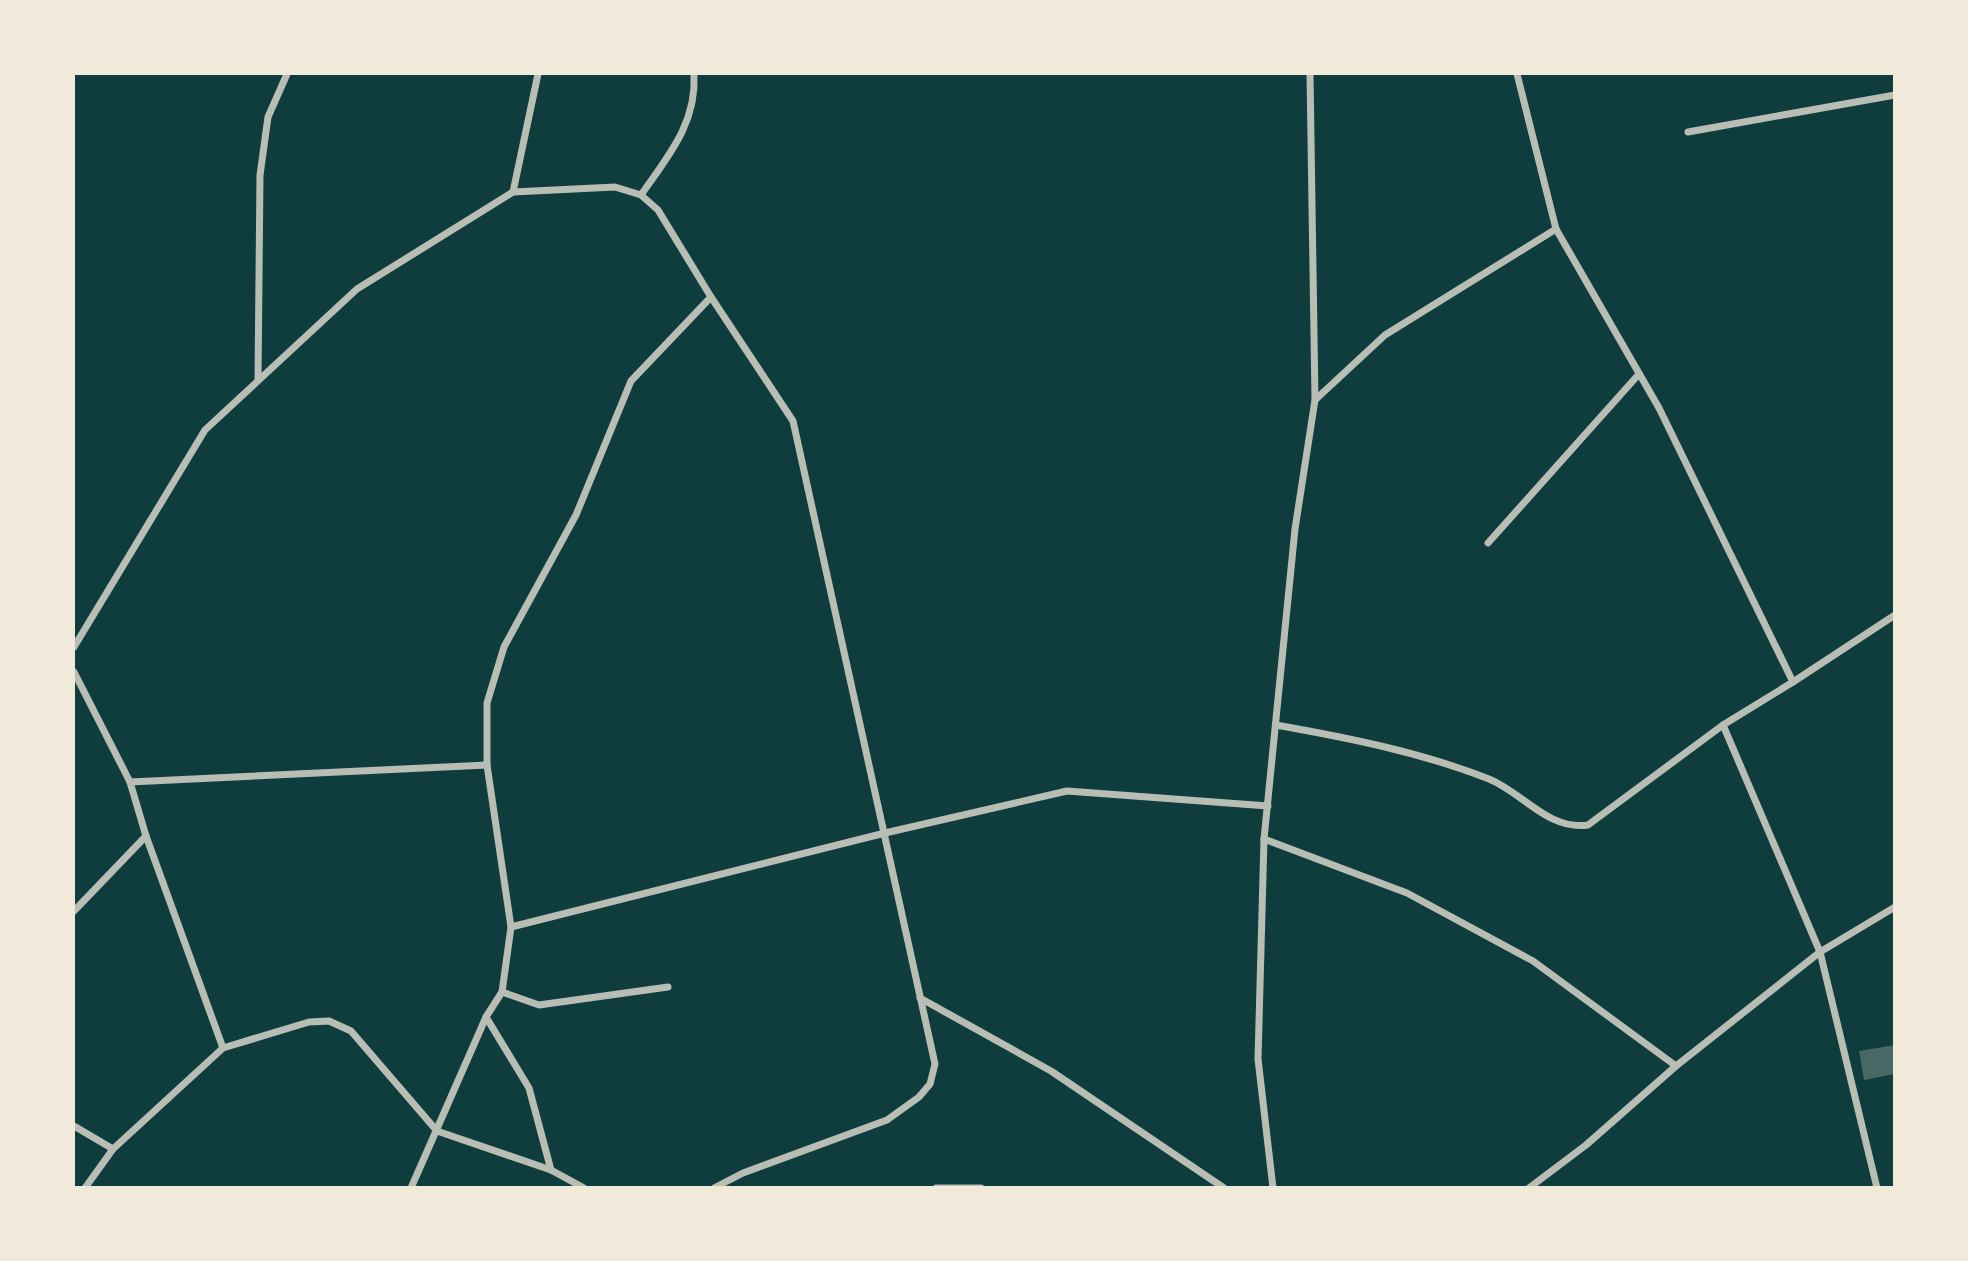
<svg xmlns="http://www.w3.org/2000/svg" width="1968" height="1261" font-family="'Alegreya Sans',sans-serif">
<rect width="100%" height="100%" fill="#0f3d3e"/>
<path fill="#486865" d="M1895,1045V1074L1864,1080L1859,1051Z"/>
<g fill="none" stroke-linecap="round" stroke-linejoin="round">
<g stroke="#b8beb3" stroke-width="7">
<path d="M1310,74L1315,400"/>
<path d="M1517,74L1556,229L1659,408L1793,682L1723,725L1820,952L1877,1188"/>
<path d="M1688,132L1895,95"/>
<path d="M513,192L538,74"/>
<path d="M641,195C668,156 697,123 694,74"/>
<path d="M258,380L260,175L268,117L287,74"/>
<path d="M1488,543L1639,374"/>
<path d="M74,647L205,430L357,289L513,192L615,187L641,195L658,210L711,297L793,421L935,1064L930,1084L919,1097L887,1120L743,1173L714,1188"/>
<path d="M74,672L130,782L146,836L223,1048"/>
<path d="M1793,682L1895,615"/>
<path d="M1276,725C1349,738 1420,752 1489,779C1523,793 1549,831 1588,825L1723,725"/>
<path d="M130,782L487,765"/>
<path d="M1264,839L1407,893L1533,961L1676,1066"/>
<path d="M74,911L146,836"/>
<path d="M511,927L885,833L1067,791L1268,806"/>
<path d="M502,992L539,1005L668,987"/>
<path d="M920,998L1051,1071L1224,1188"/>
<path d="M486,1017L529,1088L551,1170"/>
<path d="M74,1126L113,1149"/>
<path d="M85,1188L113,1149L223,1048L309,1022L329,1021L351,1031L437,1131L551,1170L584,1188"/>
<path d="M411,1188L486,1017L502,992L511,927L487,765V703L504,647L576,515L631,381L711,297"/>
<path d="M936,1188H981"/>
<path d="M1273,1188L1258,1059L1264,839L1295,529L1315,400L1385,335L1556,229"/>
<path d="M1529,1188L1586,1145L1676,1066L1820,952L1895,907"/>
</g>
</g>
<rect width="1968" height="1261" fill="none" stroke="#f1e9da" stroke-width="150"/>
</svg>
